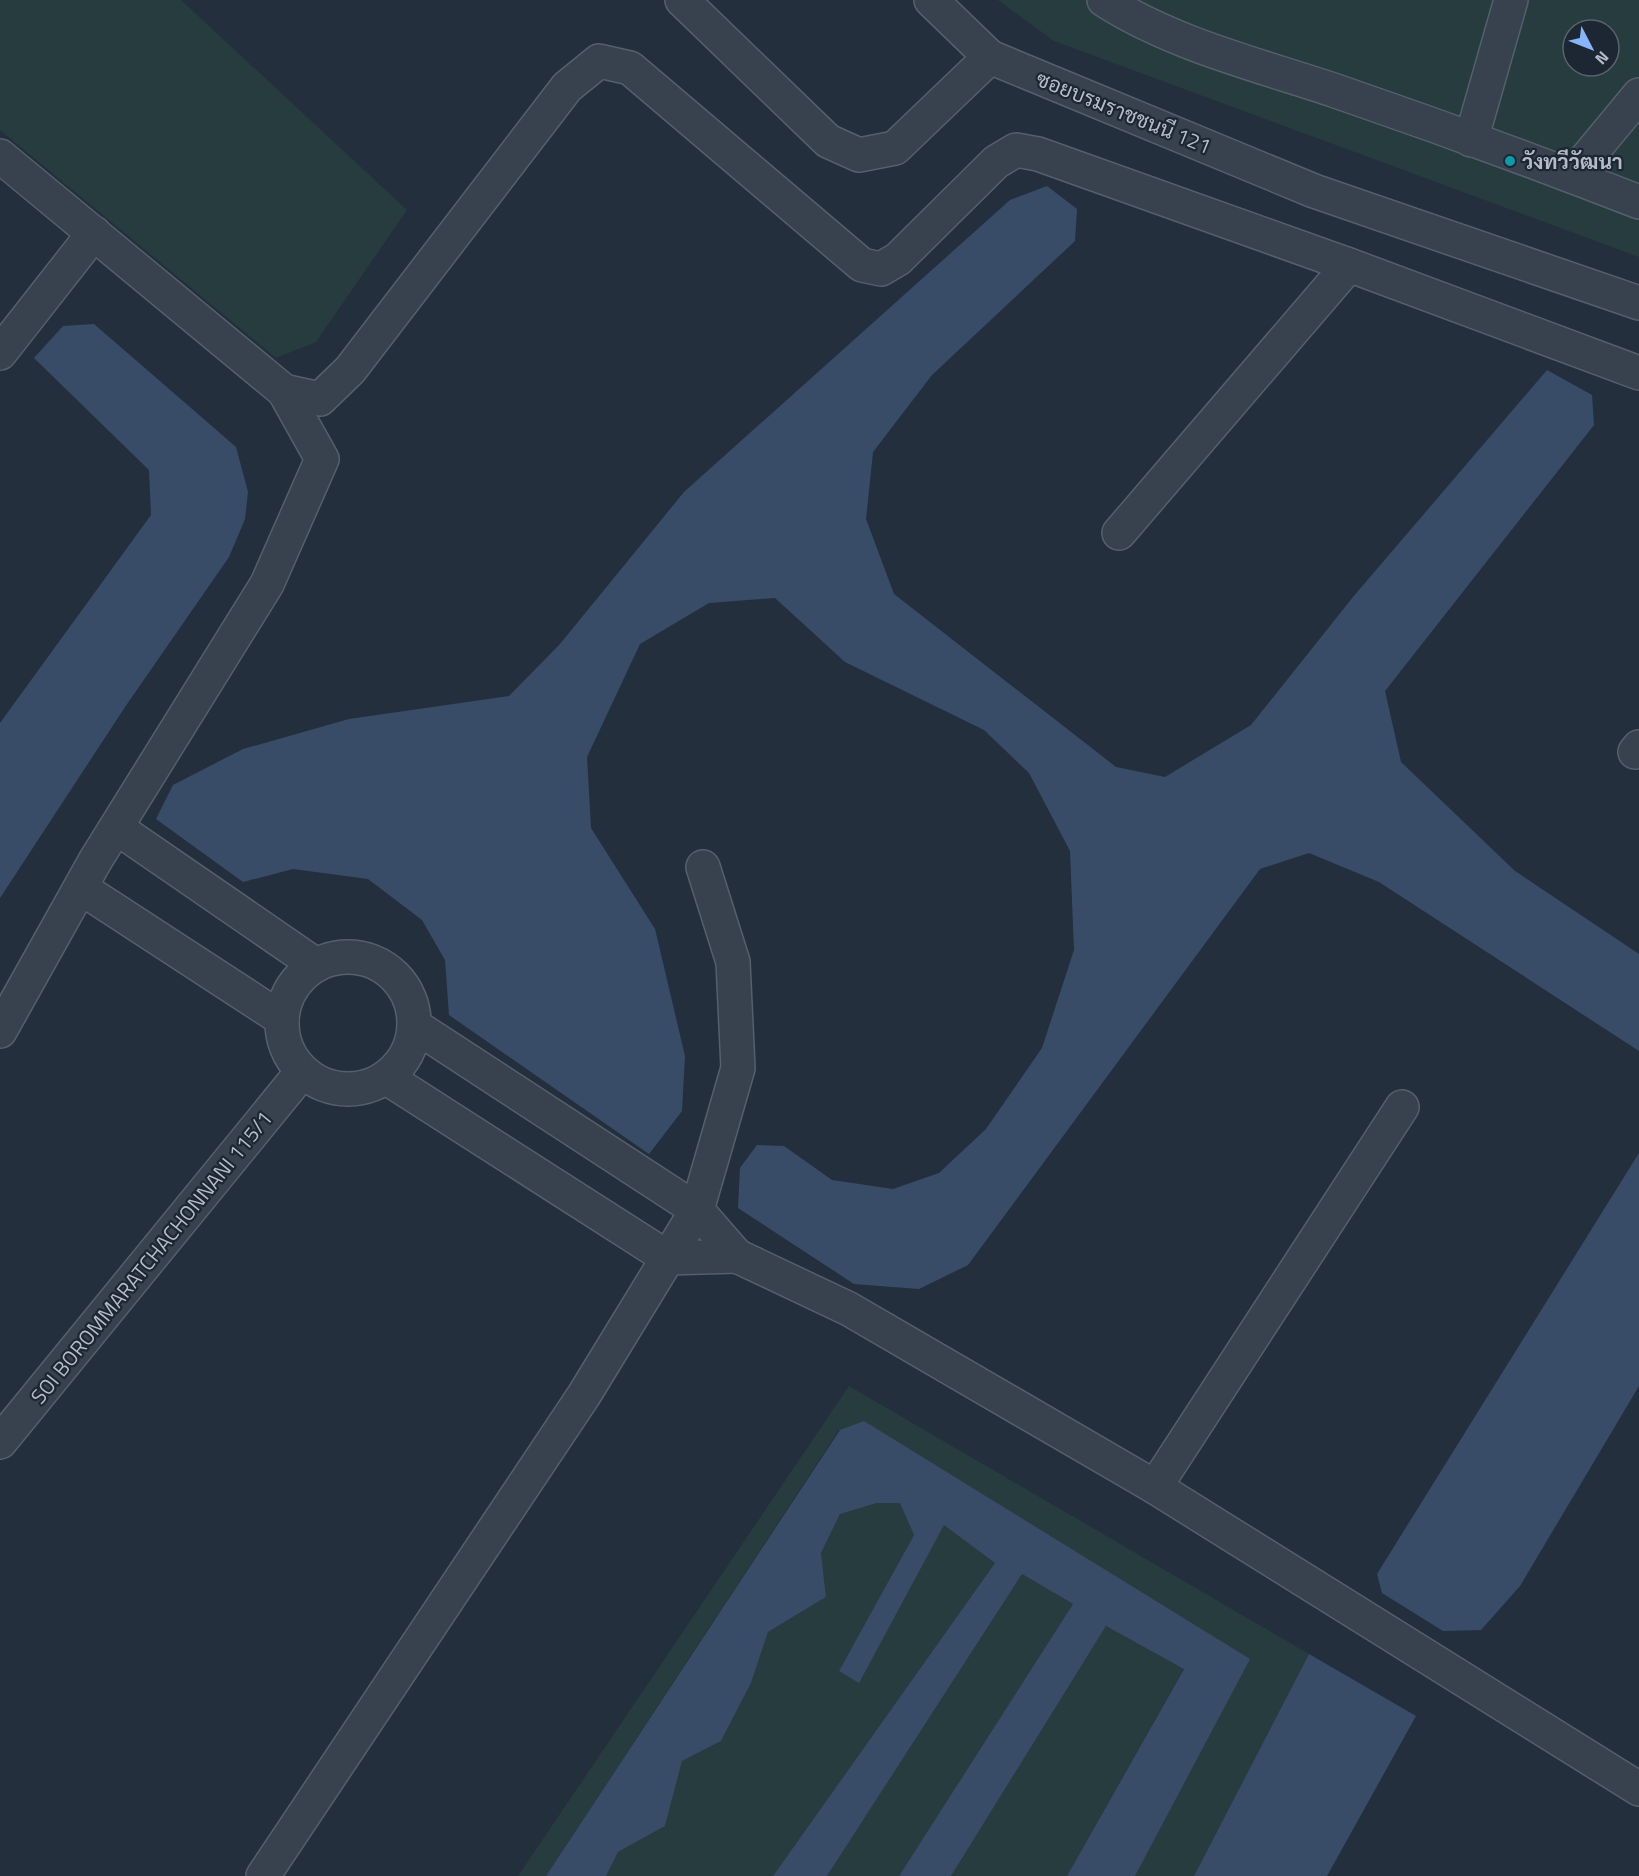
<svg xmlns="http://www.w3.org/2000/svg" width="1639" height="1876" font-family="'Titillium Web',Sarabun,sans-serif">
<rect width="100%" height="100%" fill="#242f3e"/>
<g fill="#263c3f" fill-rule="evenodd">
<path d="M0,0H181L407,210L316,342L276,358L0,130Z"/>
<path d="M998,0H1639V257L1054,41ZM1573,30H1609V66H1573Z"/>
<path d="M849,1386L1309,1654L1194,1876H1135L1249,1659L839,1430L546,1876H518Z"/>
<path d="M877,1503H900L914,1535L839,1671L859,1682L944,1524L995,1563L773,1876H606L618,1852L665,1826L682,1761L721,1741L751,1683L768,1632L826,1597L821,1553L840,1514Z"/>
<path d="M1022,1574L1073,1604L899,1876H827Z"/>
<path d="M1106,1626L1184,1668L1067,1876H951Z"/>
</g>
<g fill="#394c67">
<path d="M1047,186L1077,209L1075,241L932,375L873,452L866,519L894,594L1116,767L1165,777L1251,725L1353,597L1547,370L1592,395L1594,425L1385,691L1401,762L1515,871L1639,954V1051L1379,882L1309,853L1260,869L968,1265L919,1289L854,1284L738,1208L740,1168L757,1145L784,1146L832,1180L893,1189L939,1173L986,1129L1042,1048L1074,950L1070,851L1029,773L984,730L845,662L775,598L709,603L640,644L587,757L591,828L655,929L685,1056L682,1111L649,1154L449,1015L445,960L422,920L368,879L293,869L243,882L156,819L173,785L243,749L349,719L509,696L560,644L684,492L1010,200Z"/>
<path d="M94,324L236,447L248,492L245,519L229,557L125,707L0,898V723L151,515L149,470L34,358L63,326Z"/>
<path d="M1639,1153V1386L1520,1586L1481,1630L1443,1631L1382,1593L1377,1574Z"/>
<path d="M864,1421L1250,1659L1135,1876H1067L1184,1669L1106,1626L951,1876H899L1073,1604L1022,1574L827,1876H773L995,1563L944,1525L859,1683L839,1671L914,1535L900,1503H877L840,1514L821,1553L826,1597L768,1632L751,1683L721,1741L682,1761L665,1826L618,1852L606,1876H546L840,1430Z"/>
<path d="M1309,1654L1416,1716L1327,1876H1194Z"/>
</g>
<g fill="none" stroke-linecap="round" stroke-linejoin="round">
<defs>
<g id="minor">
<path d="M682,0L828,141L859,155L895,148L990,57L1314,191L1639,303"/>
<path d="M931,0L990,57"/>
<path d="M1104,0C1172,44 1259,65 1336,91C1438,126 1539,163 1639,202"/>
<path d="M1471,140L1511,0"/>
<path d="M0,156L284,391L320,399L350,370L567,87L599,61L630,68L862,265L881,269L898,259L996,162L1016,150L1038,154L1349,265L1639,373"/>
<path d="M1572,176L1639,95"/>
<path d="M0,353L94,233"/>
<path d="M1119,533L1349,265"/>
<path d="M1635,752L1639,747"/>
<path d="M117,828L316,965"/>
<path d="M81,888L282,1019"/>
<circle cx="348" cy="1023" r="66"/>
<path d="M0,1031L95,861L267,584L322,459L284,391"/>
<path d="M387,1078L668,1258L737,1256L697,1210L415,1026"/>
<path d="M737,1256L849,1309L1155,1487L1639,1789"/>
<path d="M0,1442L302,1072"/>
<path d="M1155,1487L1402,1107"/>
<path d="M263,1876L584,1395L697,1210L738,1068L733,962L703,867"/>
</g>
</defs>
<use href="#minor" stroke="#565f6c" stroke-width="36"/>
<use href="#minor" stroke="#38414e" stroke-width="33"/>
</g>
<circle fill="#0f9aa8" stroke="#1d2633" stroke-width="2" cx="1510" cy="161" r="6"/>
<g text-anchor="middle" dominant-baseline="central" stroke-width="4.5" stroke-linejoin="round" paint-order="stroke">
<g font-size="21" fill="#b4bcc9" stroke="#1d2633">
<text transform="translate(1124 112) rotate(22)">ซอยบรมราชชนนี 121</text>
<text transform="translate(151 1257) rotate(-51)">SOI BOROMMARATCHACHONNANI 115/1</text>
</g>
<g font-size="21" font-weight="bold" fill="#b4bcc9" stroke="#1d2633" text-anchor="start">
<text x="1522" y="161">วังทวีวัฒนา</text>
</g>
</g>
<g transform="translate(1591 48) rotate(132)"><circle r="28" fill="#1d2633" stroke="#59626f" stroke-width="1.5"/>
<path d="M0-4.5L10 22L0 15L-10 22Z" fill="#8ab4f8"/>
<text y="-9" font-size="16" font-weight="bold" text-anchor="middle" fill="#b4bcc9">N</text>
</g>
</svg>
